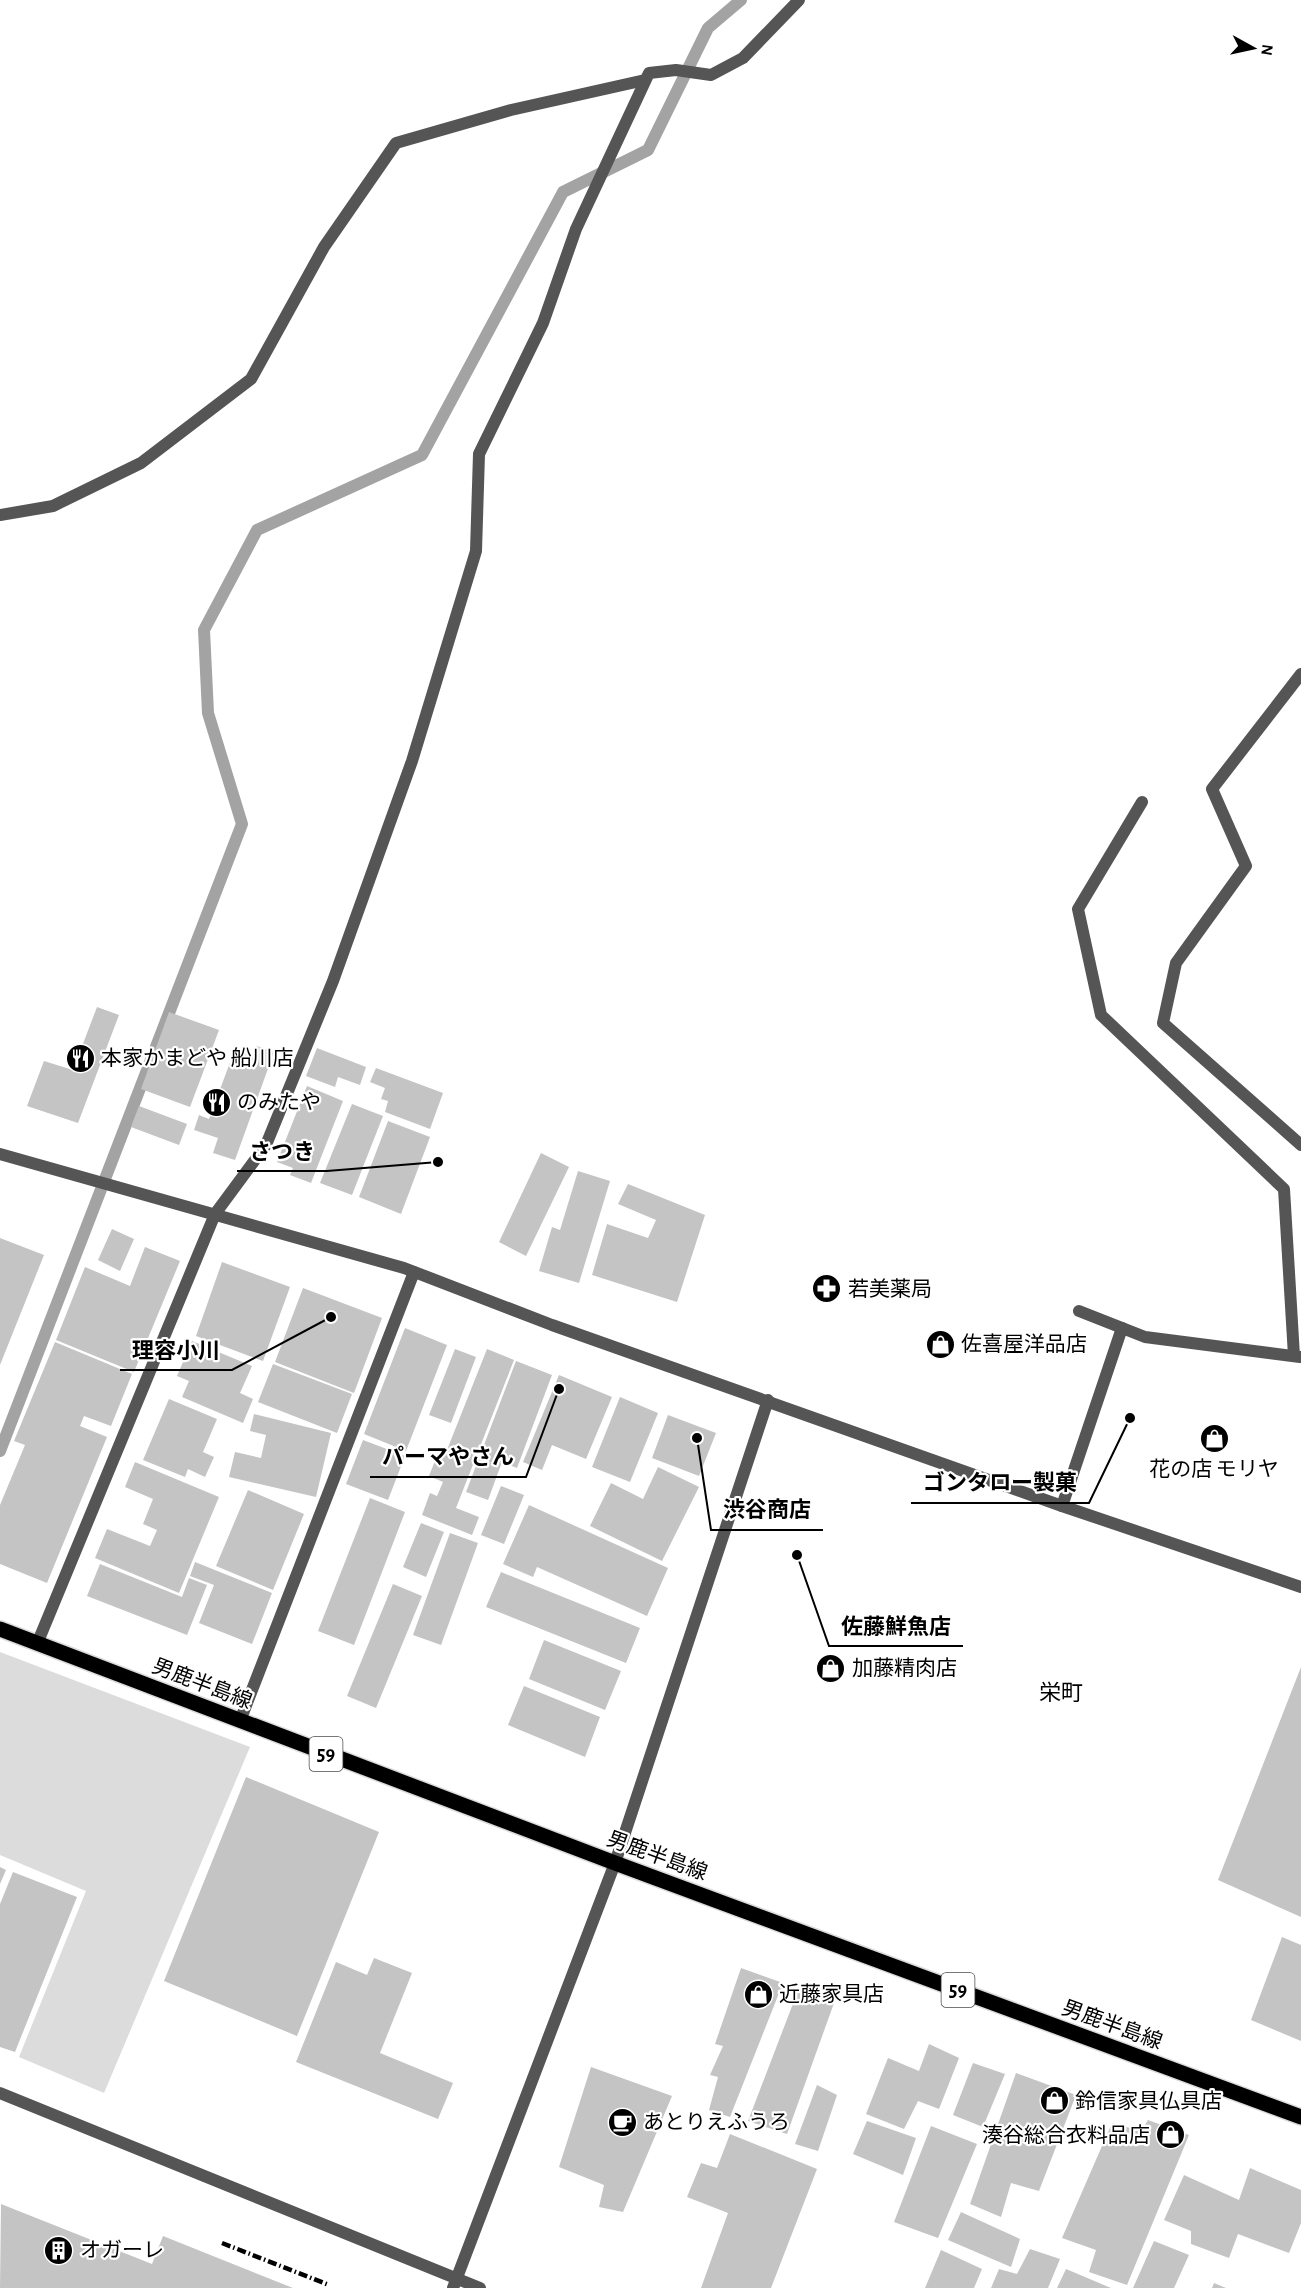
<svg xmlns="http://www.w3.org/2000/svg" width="1301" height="2288" font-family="'Alegreya Sans','Noto Sans JP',sans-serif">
<rect width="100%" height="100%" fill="#fff"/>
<path fill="#dcdcdc" d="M0,1652L250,1747L104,2093L19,2057L86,1891L0,1855Z"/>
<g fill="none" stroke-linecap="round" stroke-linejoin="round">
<path stroke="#a3a3a3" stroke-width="12" d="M0,1451L242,824L208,713L204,630L257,530L422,455L563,192L648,150L708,28L741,0"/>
</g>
<g fill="#c4c4c4">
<path d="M97,1007L119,1015L78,1123L27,1106L44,1061L73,1070Z"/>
<path d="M169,1012L219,1030L190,1107L141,1089Z"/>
<path d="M257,1046L274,1052L235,1160L213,1153L218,1138L194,1130L199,1115L209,1119L235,1049L254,1055Z"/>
<path d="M317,1048L366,1067L360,1085L338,1077L335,1087L306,1076Z"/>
<path d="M376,1068L443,1093L430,1129L385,1112L388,1101L381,1099L385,1088L370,1082Z"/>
<path d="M307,1086L343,1101L311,1183L290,1175L293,1168L277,1162Z"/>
<path d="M352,1104L383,1116L352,1195L320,1183Z"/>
<path d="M139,1106L187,1124L179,1145L131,1127Z"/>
<path d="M388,1121L430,1137L401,1214L359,1197Z"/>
<path d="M541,1153L569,1167L526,1256L499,1242Z"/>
<path d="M578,1171L610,1181L579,1283L539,1271L552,1227L560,1230Z"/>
<path d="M628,1184L705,1215L677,1302L592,1275L607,1224L648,1238L656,1220L618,1204Z"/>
<path d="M112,1229L134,1239L120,1271L98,1260Z"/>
<path d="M0,1238L44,1255L0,1365Z"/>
<path d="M145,1247L180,1261L134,1372L56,1340L85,1267L130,1286Z"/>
<path d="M222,1262L290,1287L263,1361L196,1336Z"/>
<path d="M303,1288L382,1318L354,1393L275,1362Z"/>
<path d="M405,1328L447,1345L406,1451L364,1434Z"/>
<path d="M192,1341L252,1366L240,1393L253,1399L243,1423L182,1397L189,1381L177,1376Z"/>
<path d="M55,1342L132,1374L111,1426L84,1416L80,1426L107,1437L47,1583L0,1564V1505L25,1445L14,1441Z"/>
<path d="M455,1349L476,1357L451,1423L429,1415Z"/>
<path d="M487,1349L514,1360L456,1508L479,1517L472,1535L422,1515L430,1493L437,1496L443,1482L429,1476L438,1453L445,1455Z"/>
<path d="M516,1361L552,1375L517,1468L502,1462L488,1500L466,1492Z"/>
<path d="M273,1364L352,1394L337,1433L258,1402Z"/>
<path d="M559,1375L612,1397L586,1459L552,1445L542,1470L523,1462Z"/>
<path d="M620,1397L658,1413L630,1482L592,1467Z"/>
<path d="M169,1399L217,1419L203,1452L214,1457L205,1477L188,1469L185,1477L143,1460Z"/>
<path d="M254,1414L331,1433L316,1497L229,1477L235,1452L261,1458L266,1435L250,1431Z"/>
<path d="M668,1415L716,1433L699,1476L652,1458Z"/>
<path d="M363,1440L405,1456L388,1500L346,1484Z"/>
<path d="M135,1462L219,1497L179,1593L95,1558L107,1529L150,1546L157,1530L143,1524L153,1499L125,1487Z"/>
<path d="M658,1467L699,1487L662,1561L590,1526L611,1483L643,1499Z"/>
<path d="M501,1486L524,1495L504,1544L481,1535Z"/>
<path d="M248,1490L304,1514L273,1590L216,1566Z"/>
<path d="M370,1498L405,1512L354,1645L318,1631Z"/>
<path d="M529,1505L668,1568L647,1616L537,1567L533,1577L503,1564Z"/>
<path d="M421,1523L444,1532L426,1577L403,1567Z"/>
<path d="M450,1533L478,1543L441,1645L413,1635Z"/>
<path d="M195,1562L272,1593L252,1644L199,1623L214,1585L190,1576Z"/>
<path d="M100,1564L182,1597L189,1578L207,1585L187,1635L87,1596Z"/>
<path d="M501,1572L640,1628L626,1663L486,1607Z"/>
<path d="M393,1584L422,1596L376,1708L347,1696Z"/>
<path d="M544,1640L621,1671L605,1710L529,1679Z"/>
<path d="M1301,1667V1917L1218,1880Z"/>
<path d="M524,1686L600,1717L585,1757L508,1725Z"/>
<path d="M246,1777L379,1832L297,2036L164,1981Z"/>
<path d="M0,1867L6,1870L0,1884Z"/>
<path d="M13,1872L77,1897L15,2052L0,2047V1904Z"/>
<path d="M1282,1937L1301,1945V2041L1251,2020Z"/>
<path d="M374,1958L412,1973L380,2053L453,2083L438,2119L296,2062L336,1962L367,1975Z"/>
<path d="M741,1968L783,1983L730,2117L709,2110L718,2077L710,2075L723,2046L715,2044Z"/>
<path d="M799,1988L834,2003L787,2134L748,2121Z"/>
<path d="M929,2044L959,2058L939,2109L918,2101L904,2129L866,2114L888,2058L919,2071Z"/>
<path d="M973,2063L1005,2074L983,2127L953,2115Z"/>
<path d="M591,2067L672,2096L623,2212L599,2207L604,2185L559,2167Z"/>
<path d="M1016,2073L1076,2095L1039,2191L1011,2183L1001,2217L970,2204Z"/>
<path d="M817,2085L837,2095L818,2151L795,2144Z"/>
<path d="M1148,2120L1189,2135L1127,2285L1089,2272L1096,2250L1062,2238L1112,2123L1141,2131Z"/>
<path d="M867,2121L916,2138L903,2175L853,2154Z"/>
<path d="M931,2126L977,2144L938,2238L894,2222Z"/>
<path d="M730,2134L817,2169L771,2288H701L728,2213L687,2197L701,2163L717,2168Z"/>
<path d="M1250,2168L1301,2190V2223L1289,2253L1238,2234L1229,2258L1191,2244V2231L1164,2220L1184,2175L1239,2200Z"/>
<path d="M1,2204L152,2264L163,2236L293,2288H0Z"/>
<path d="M961,2212L1020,2239L1011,2267L948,2240Z"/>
<path d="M1154,2241L1189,2255L1174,2288H1133Z"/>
<path d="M1030,2249L1060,2259L1048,2288H991L999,2269L1017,2274Z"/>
<path d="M941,2250L982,2269L974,2288H925Z"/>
<path d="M1066,2269L1111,2288H1057Z"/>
<path d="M1214,2283L1226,2288H1212Z"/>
</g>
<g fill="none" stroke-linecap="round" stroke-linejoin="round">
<defs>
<path id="primary" d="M0,1629L615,1863L1301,2117"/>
</defs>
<use href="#primary" stroke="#dbdbdb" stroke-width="18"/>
<path stroke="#555" stroke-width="12" d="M0,515L53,506L141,463L251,379L324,247L396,143L511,110L645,80"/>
<g stroke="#555" stroke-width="12">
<path d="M1301,674L1212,789L1246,866L1176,963L1163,1023L1301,1145"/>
<path d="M1142,802L1078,909L1101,1015L1284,1189L1294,1356"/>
<path d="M1079,1311L1145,1337L1300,1357"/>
<path d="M1062,1506L1122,1328"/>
<path d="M37,1644L215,1214L266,1145L333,981L412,761L476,551L479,454L543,323L576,229L649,73L676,70L711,75L743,58L799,0"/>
<path d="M240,1721L414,1272"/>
<path d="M0,2093L480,2288"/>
</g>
<g stroke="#555" stroke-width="12">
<path d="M0,1154L404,1268L552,1325L1062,1506L1301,1587"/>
<path d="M453,2288L615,1863L768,1400"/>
</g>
<use href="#primary" stroke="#000" stroke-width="15"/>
<path stroke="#000" stroke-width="4.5" stroke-dasharray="9 3 1.5 3" stroke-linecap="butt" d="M222,2243L329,2285"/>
</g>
<defs>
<symbol id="restaurant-disc" viewBox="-11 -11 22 22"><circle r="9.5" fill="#000" stroke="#fff"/><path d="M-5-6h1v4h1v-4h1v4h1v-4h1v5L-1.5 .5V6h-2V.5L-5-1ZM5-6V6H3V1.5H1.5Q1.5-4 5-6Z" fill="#fff"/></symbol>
<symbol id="pharmacy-disc" viewBox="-11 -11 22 22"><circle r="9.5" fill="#000" stroke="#fff"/><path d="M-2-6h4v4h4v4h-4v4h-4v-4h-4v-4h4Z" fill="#fff"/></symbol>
<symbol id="shop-disc" viewBox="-11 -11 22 22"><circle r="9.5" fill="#000" stroke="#fff"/><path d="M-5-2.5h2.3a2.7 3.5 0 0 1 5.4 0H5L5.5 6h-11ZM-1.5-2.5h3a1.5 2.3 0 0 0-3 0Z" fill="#fff"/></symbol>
<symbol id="cafe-disc" viewBox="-11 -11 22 22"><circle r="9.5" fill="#000" stroke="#fff"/><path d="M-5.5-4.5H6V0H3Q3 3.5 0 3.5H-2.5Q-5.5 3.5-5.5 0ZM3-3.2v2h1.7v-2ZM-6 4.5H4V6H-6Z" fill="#fff"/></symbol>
<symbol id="building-disc" viewBox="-11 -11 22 22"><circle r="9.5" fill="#000" stroke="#fff"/><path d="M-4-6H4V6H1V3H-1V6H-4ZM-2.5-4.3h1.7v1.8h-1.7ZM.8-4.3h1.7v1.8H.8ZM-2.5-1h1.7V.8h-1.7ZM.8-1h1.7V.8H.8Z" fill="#fff"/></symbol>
</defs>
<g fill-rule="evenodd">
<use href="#restaurant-disc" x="64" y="1042" width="33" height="33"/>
<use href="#restaurant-disc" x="200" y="1086" width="33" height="33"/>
<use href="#pharmacy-disc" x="810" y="1272" width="33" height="33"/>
<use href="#shop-disc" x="924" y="1328" width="33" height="33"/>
<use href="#shop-disc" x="1198" y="1422" width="33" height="33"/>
<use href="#shop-disc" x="814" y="1652" width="33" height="33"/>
<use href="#shop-disc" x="742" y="1978" width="33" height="33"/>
<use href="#shop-disc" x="1038" y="2084" width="33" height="33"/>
<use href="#cafe-disc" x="606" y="2106" width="33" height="33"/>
<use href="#shop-disc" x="1154" y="2118" width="33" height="33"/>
<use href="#building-disc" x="42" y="2234" width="33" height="33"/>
</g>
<g text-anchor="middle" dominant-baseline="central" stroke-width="4.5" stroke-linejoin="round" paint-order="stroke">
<g fill="#fff" stroke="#4c4c4c" stroke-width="1.5">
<rect x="309.5" y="1737" width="33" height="34" rx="4.5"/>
<rect x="941.5" y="1973" width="33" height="34" rx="4.5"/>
</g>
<g font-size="20" font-weight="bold" fill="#000">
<text x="326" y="1754">59</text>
<text x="958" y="1990">59</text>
</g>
<g font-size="21" fill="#000" stroke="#fff" text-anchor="start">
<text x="101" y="1058">本家かまどや 船川店</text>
<text x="237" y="1102">のみたや</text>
<text x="848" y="1289">若美薬局</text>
<text x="961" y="1344">佐喜屋洋品店</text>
<text x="1214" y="1469" text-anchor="middle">花の店 モリヤ</text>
<text x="852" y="1668">加藤精肉店</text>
<text x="779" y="1994">近藤家具店</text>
<text x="1075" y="2101">鈴信家具仏具店</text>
<text x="643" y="2122">あとりえふうろ</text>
<text x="1150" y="2135" text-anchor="end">湊谷総合衣料品店</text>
<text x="80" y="2250">オガーレ</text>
</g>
<g font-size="21" fill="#000" stroke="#fff">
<text transform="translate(202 1684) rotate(21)">男鹿半島線</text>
<text transform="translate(657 1856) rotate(20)">男鹿半島線</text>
<text transform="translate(1112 2025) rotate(20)">男鹿半島線</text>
</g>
<g font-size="22" fill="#000" stroke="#fff">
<text x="1061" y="1693">栄町</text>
</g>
</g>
<path fill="none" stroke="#000" stroke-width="2" d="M438 1162L327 1171H237M331 1317L232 1370H120M559 1389L526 1477H370M1130 1418L1089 1503H911M697 1438L711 1530H823M797 1555L829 1646H963"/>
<g fill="#000" stroke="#fff" stroke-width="2">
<circle cx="438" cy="1162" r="6"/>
<circle cx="331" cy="1317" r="6"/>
<circle cx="559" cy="1389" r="6"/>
<circle cx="1130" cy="1418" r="6"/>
<circle cx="697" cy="1438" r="6"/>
<circle cx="797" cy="1555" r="6"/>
</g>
<g font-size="22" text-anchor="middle" font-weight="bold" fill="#000" stroke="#fff" stroke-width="4.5" stroke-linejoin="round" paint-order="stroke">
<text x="282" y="1159">さつき</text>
<text x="176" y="1358">理容小川</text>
<text x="448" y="1464">パーマやさん</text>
<text x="1000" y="1490">ゴンタロー製菓</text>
<text x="767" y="1517">渋谷商店</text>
<text x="896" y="1634">佐藤鮮魚店</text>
</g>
<g transform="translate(1253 48) rotate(98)" stroke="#ffffff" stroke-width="4.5" paint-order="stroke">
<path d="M0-4.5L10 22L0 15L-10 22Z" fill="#000000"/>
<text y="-9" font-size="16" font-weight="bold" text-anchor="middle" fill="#000000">N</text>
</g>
</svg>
